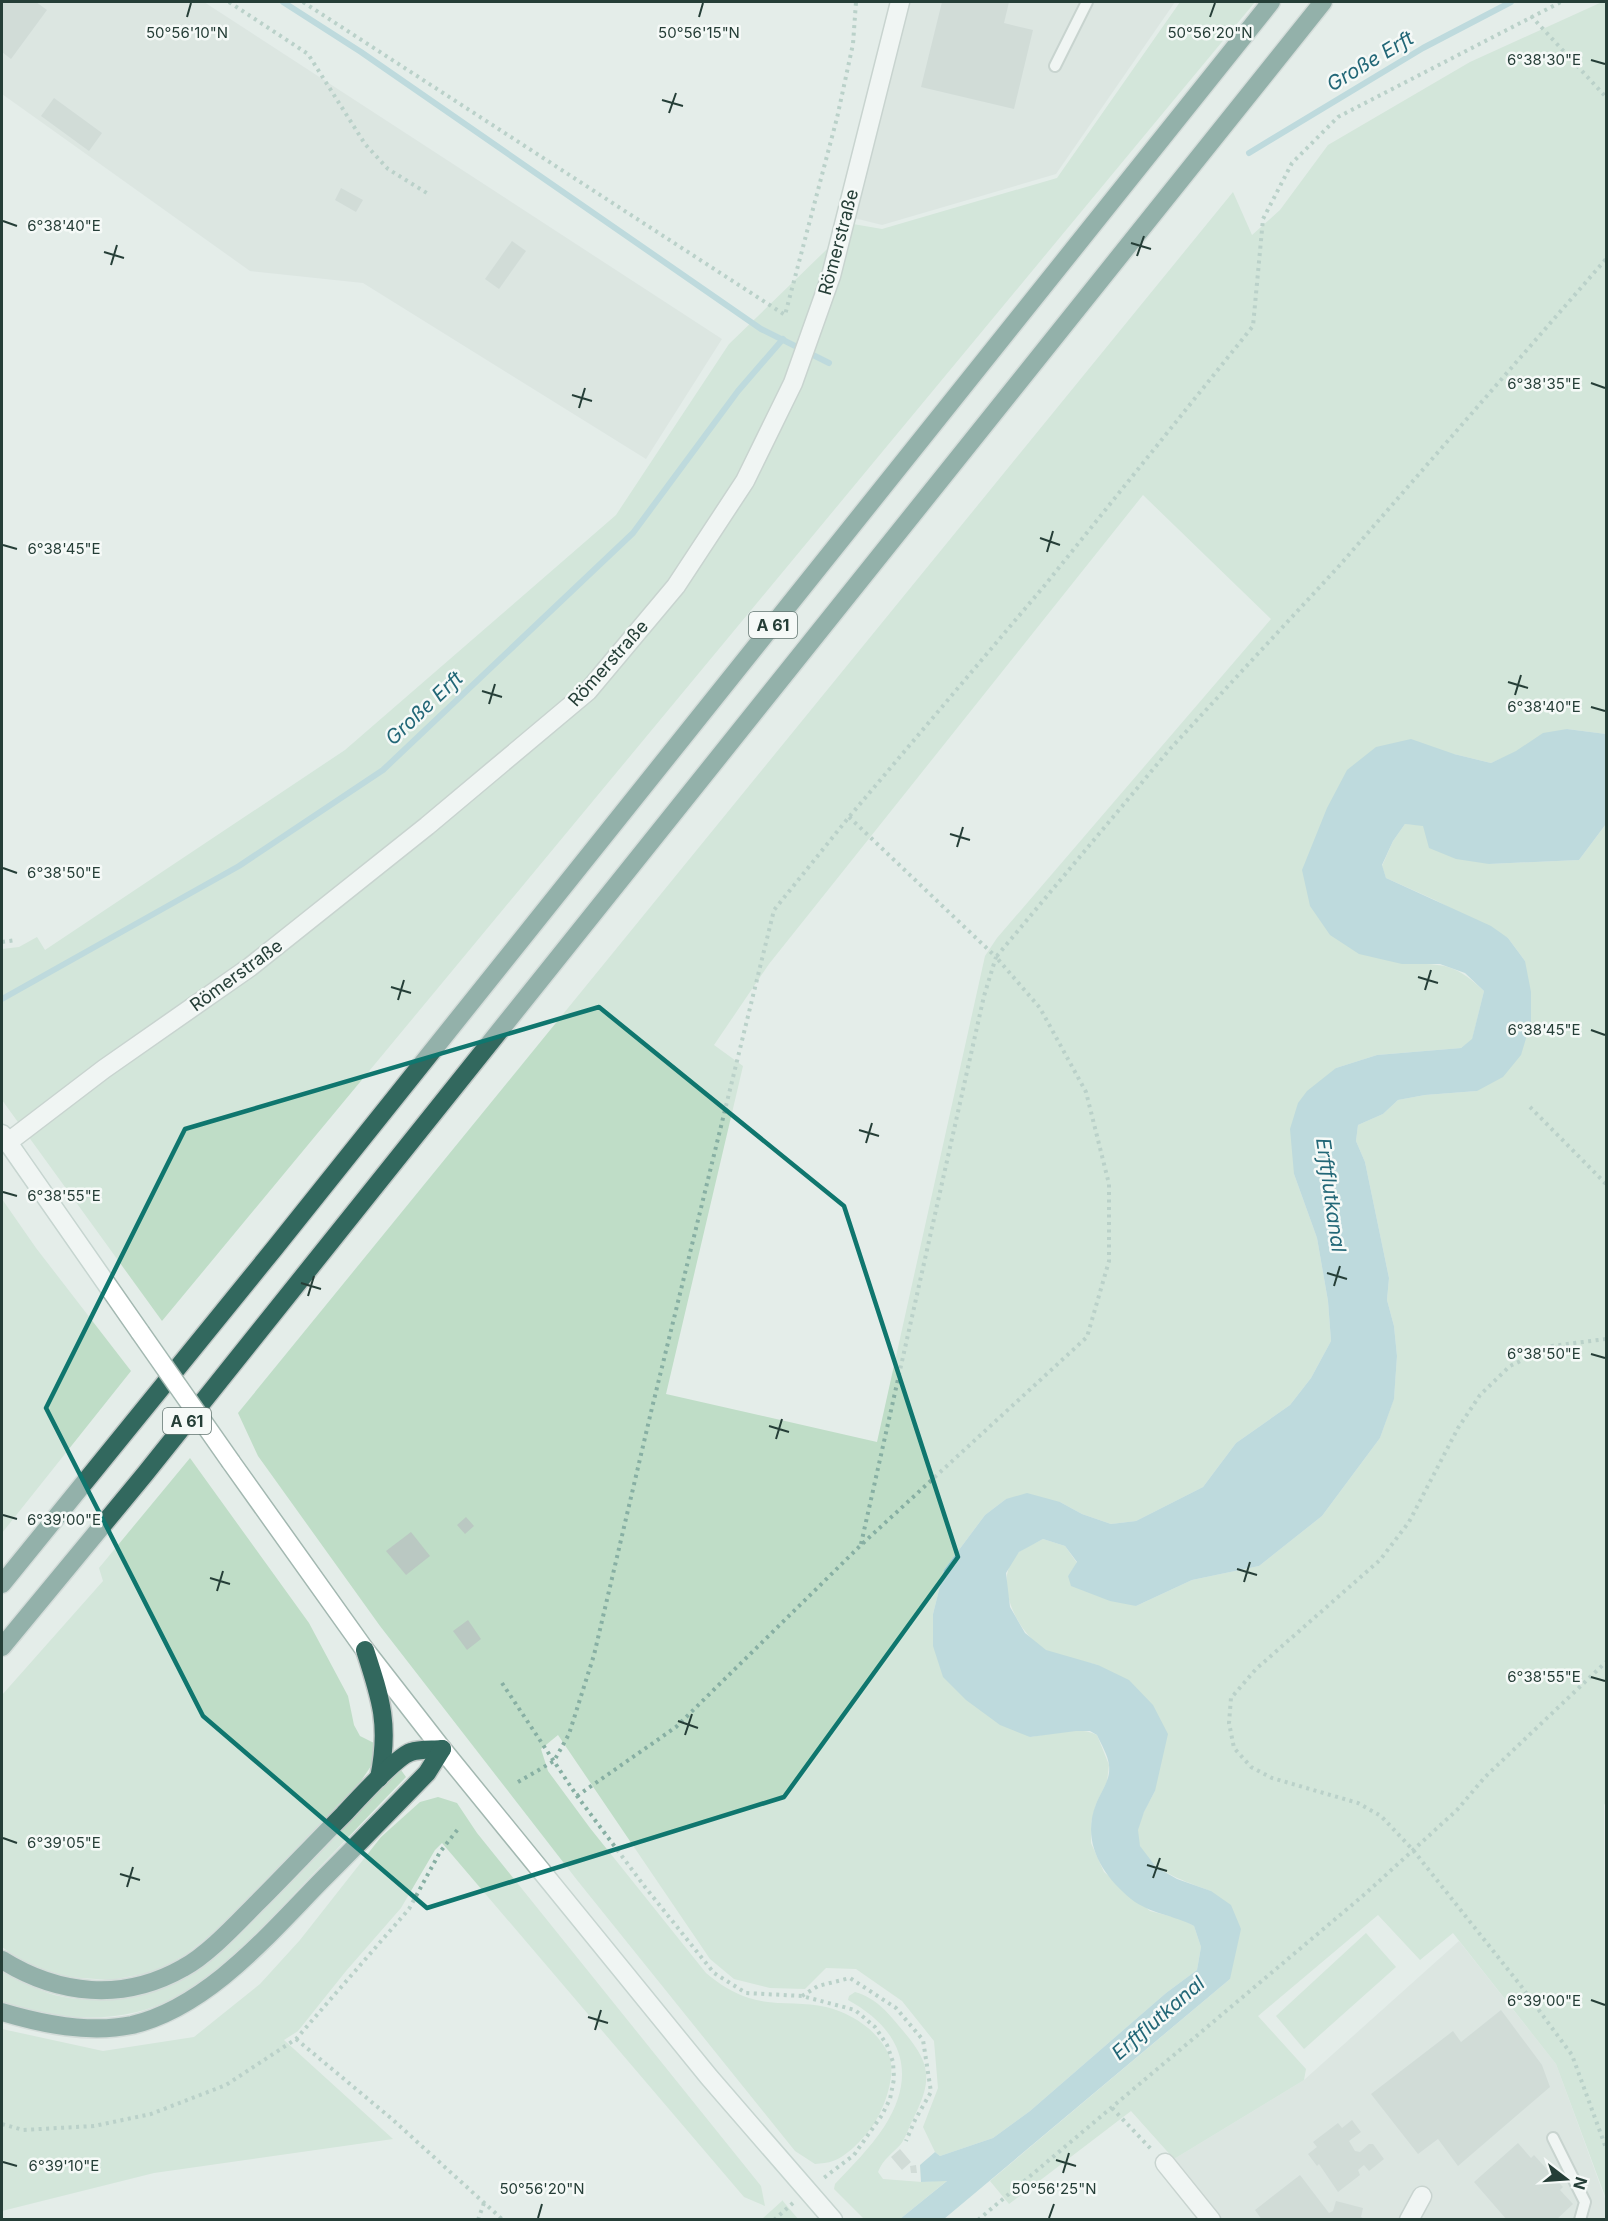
<svg xmlns="http://www.w3.org/2000/svg" width="1608" height="2221" font-family="Inter,sans-serif">
<rect width="100%" height="100%" fill="#e4ede9"/>
<g fill="#d3ddd8">
<path d="M2,2H204L722,339L646,459L363,283L250,271L2,94Z"/>
<path d="M906,2H1175L1056,174L882,225L846,216Z"/>
<path d="M1459,1941L1556,2064L1606,2201V2219H1222L1174,2159L1304,2080Z"/>
</g>
<g fill="#bfddc7" fill-rule="evenodd">
<path d="M1180,2H1255L162,1321L2,1100V949L19,947L37,937L45,950L345,750L616,515L729,344L853,224L882,229L1057,178Z"/>
<path d="M1602,2H1606V734L1567,729L1491,763L1454,754L1347,770L1402,964C1443,964 1453,962 1484,991L1472,1040L1461,1048L1377,1055L1336,1068L1294,1174L1317,1238L1328,1301L1331,1341L1311,1378L1290,1405L1236,1443L1203,1487L1136,1521L1111,1524L1082,1514L1060,1502L1006,1499L985,1515L944,1570L933,1614L1030,1737C1049,1734 1079,1725 1097,1735L1109,1765L1107,1782L1096,1804L1091,1823V1843L1104,1872L1150,1911L1181,1919L1194,1926L1201,1947L1197,1970L1166,1993L1030,2111L993,2138L940,2156L935,2152L923,2127L938,2088L934,2041L902,2001L856,1969L826,1968L805,1989L770,1988L734,1979L710,1959L558,1735L541,1749L548,1771L590,1828L706,1973C719,1984 733,1993 749,1998C773,2006 801,2001 826,2007C851,2013 878,2030 889,2055C897,2076 883,2112 871,2128C862,2140 847,2156 833,2161C828,2163 821,2163 815,2164L795,2151L577,1880L380,1626L258,1456L238,1413L1233,192L1252,235L1280,210L1328,145L1470,62ZM1143,495L1271,619L997,938L985,956L877,1442L666,1394L743,1066L714,1045L769,964Z"/>
<path d="M1405,824L1423,825L1489,864L1579,860L1606,824V1802L1604,1805L1606,2199L1556,2064L1453,1933L1420,1960L1378,1915L1258,2016L1306,2069L1304,2080L1174,2159L1131,2111L1009,2204L990,2181L1230,1979L1211,1891C1185,1881 1133,1866 1138,1829C1140,1816 1149,1803 1155,1791L1098,1665C1083,1661 1058,1657 1045,1650C1017,1633 990,1579 1019,1552C1025,1547 1036,1543 1043,1539L1065,1546L1077,1563L1068,1576L1136,1606L1192,1580L1259,1566L1322,1516L1380,1438L1394,1398L1397,1356L1394,1326L1387,1300L1389,1278L1365,1162L1356,1141L1358,1125L1383,1114L1398,1100L1425,1095L1477,1091L1525,961L1508,938L1435,900L1386,878L1382,866L1393,841Z"/>
<path d="M2,1199L36,1248L131,1371L2,1533Z"/>
<path d="M190,1458L309,1623L348,1696L354,1725L360,1736L376,1744L371,1766L361,1781L222,1926L185,1955L154,1972L111,1980L66,1977L30,1967L2,1947V1695L103,1581L99,1568Z"/>
<path d="M401,1770L406,1777C374,1810 343,1843 311,1876C263,1926 206,1996 137,2012C91,2023 46,2016 2,2004V1970C21,1981 41,1993 64,1997C115,2006 173,1991 213,1958C238,1938 260,1914 282,1891C314,1857 347,1824 379,1790Z"/>
<path d="M438,1797L457,1803L477,1833L761,2186L765,2206L744,2197L442,1843L435,1850L401,1908L346,1971L298,2031L284,2040L393,2139L154,2173L2,2211V2029L103,2051L194,2037L260,1984L300,1940L381,1837L420,1802Z"/>
<path d="M1366,1933L1396,1967L1304,2049L1276,2016Z"/>
<path d="M855,1992C877,1998 890,2015 904,2032C932,2065 932,2081 913,2119C909,2127 906,2137 901,2144C892,2154 883,2159 878,2172L883,2179L922,2182L948,2180L900,2219H864L834,2189L835,2184C851,2167 871,2147 884,2127C919,2073 901,2029 848,2000L849,1996Z"/>
<path d="M782,2200L798,2219H762L782,2201Z"/>
</g>
<path fill="#90c4ce" d="M1567,729L1606,734V824L1579,860L1489,864L1456,859L1429,848L1423,826L1405,824L1393,841L1382,865L1386,878L1491,926L1508,938L1525,961L1531,992V1022L1521,1055L1503,1077L1477,1091L1425,1095L1398,1100L1383,1114L1358,1125L1356,1141L1365,1162L1389,1278L1387,1300L1394,1326L1397,1356L1394,1399L1380,1438L1322,1516L1259,1566L1192,1580L1136,1606L1110,1601L1071,1586L1068,1576L1077,1562L1065,1546L1043,1539L1019,1552L1006,1573L1010,1607L1025,1633L1046,1650L1098,1665L1129,1680L1153,1705L1168,1734L1155,1791L1144,1812L1138,1830L1140,1846L1156,1867L1177,1879L1211,1891L1231,1905L1241,1929L1230,1979L944,2219H900L947,2181L921,2182L920,2165L935,2152L940,2156L993,2138L1030,2111L1166,1993L1197,1970L1201,1947L1194,1926C1174,1915 1150,1914 1131,1899C1102,1875 1081,1842 1096,1804C1101,1791 1111,1780 1109,1765C1108,1755 1101,1744 1097,1735L1090,1731H1076L1030,1737L1000,1725L966,1700L943,1677L933,1646V1614L944,1570L985,1515L1006,1499L1027,1493L1060,1502L1082,1514L1111,1524L1136,1521L1203,1487L1236,1443L1290,1405L1311,1378L1331,1341L1328,1301L1317,1238L1294,1174L1290,1129L1298,1103L1307,1091L1336,1068L1377,1055L1461,1048L1472,1039L1484,991L1465,973L1440,964H1402L1359,954L1330,935L1310,906L1302,870L1327,808L1347,770L1376,747L1411,739L1454,754L1491,763L1516,751L1543,733Z"/>
<g fill="none" stroke-linecap="round" stroke-linejoin="round">
<g stroke="#90c4ce" stroke-width="6">
<path d="M283,2L361,52L761,329L829,363"/>
<path d="M1249,153L1423,48L1511,2"/>
<path d="M2,999L239,866L383,770L633,533L738,391L783,339"/>
</g>
</g>
<g fill="#bac8c2">
<path d="M2,2H36L47,10L11,59L2,52Z"/>
<path d="M942,2H1009L1004,23L1033,30L1014,109L921,87Z"/>
<path d="M54,98L102,133L89,151L41,116Z"/>
<path d="M341,188L363,200L356,212L335,200Z"/>
<path d="M512,241L526,251L499,289L485,279Z"/>
<path d="M466,1517L474,1526L465,1534L457,1525Z"/>
<path d="M411,1532L430,1556L406,1575L386,1551Z"/>
<path d="M468,1620L481,1639L467,1650L453,1631Z"/>
<path d="M1501,2010L1542,2065L1550,2087L1458,2166L1438,2139L1418,2154L1371,2094L1453,2031L1461,2042Z"/>
<path d="M1352,2120L1361,2132L1349,2141L1355,2151L1360,2152L1369,2144H1373L1384,2159L1369,2171L1364,2165L1358,2170L1360,2175L1338,2192L1319,2164L1317,2166L1308,2154L1317,2147L1313,2142L1338,2123L1342,2128Z"/>
<path d="M1518,2143L1531,2158L1534,2155L1563,2187L1560,2190L1573,2204L1556,2220H1507L1474,2182Z"/>
<path d="M900,2149L911,2162L902,2170L891,2157Z"/>
<path d="M916,2165L917,2173H911L910,2166Z"/>
<path d="M1300,2175L1329,2213L1333,2211L1336,2201L1363,2208L1361,2217L1366,2220H1262L1255,2210Z"/>
</g>
<g fill="none" stroke-linecap="round" stroke-linejoin="round">
<defs>
<g id="lane">
<path d="M1055,66L1087,2"/>
<path d="M1553,2138L1585,2202L1580,2220"/>
</g>
<g id="street">
<path d="M7,1143L104,1069L250,967L427,826L588,691L676,586L745,481L793,383L831,276L900,2"/>
<path d="M1165,2163L1211,2220"/>
<path d="M1409,2220L1422,2196"/>
</g>
<g id="secondary">
<path d="M2,1134L140,1332"/>
<path d="M231,1462L365,1650L442,1749L709,2077L833,2220"/>
</g>
<g id="highway">
<path d="M2,1584L274,1249L1271,2"/>
<path d="M2,1647L145,1474L369,1194L1323,2"/>
<path d="M365,1650C381,1699 390,1726 379,1778"/>
<path d="M2,1960C58,1995 123,2002 183,1968C208,1955 238,1922 258,1902C287,1873 315,1843 344,1814C356,1801 397,1756 411,1752C420,1749 433,1750 442,1749"/>
<path d="M2,2012C42,2024 89,2034 132,2025C208,2007 269,1934 322,1880C357,1845 392,1809 427,1773L442,1749"/>
</g>
</defs>
<use href="#lane" stroke="#a7b5b0" stroke-width="14"/>
<use href="#street" stroke="#a7b5b0" stroke-width="21"/>
<use href="#secondary" stroke="#a3b8b1" stroke-width="21"/>
<use href="#highway" stroke="#c2c9c7" stroke-width="21"/>
<g stroke="#87afa3" stroke-width="4" stroke-dasharray="3 4.5" stroke-linecap="butt">
<path d="M229,2L308,54L365,144L388,169L430,195"/>
<path d="M303,2L785,315L837,118L853,44L856,2"/>
<path d="M1531,16L1606,97"/>
<path d="M849,817L996,957L984,996L861,1544"/>
<path d="M2,942L16,940"/>
<path d="M1530,1107L1606,1184"/>
<path d="M1606,1339L1552,1346L1510,1366L1480,1395L1458,1428L1409,1522L1380,1560L1256,1669L1231,1698L1229,1723L1234,1748L1251,1767L1272,1778L1358,1803L1381,1816L1413,1850L1521,1986L1572,2055L1606,2148"/>
<path d="M502,1683L577,1796L645,1887L714,1973L746,1993L802,1996L855,2010L875,2027L887,2045L893,2062L894,2079L890,2099L882,2115L854,2155L821,2180"/>
<path d="M518,1782L554,1761L569,1734L594,1655L651,1412L774,910L849,817L1045,585L1253,326L1263,219L1292,163L1338,117L1561,2"/>
<path d="M577,1796L676,1727L861,1545L1087,1337L1109,1261V1184L1086,1092L1040,1008L996,957L1170,749L1339,566L1606,259"/>
<path d="M802,1996L818,1986L850,1978L896,2008L923,2040L931,2092L915,2120L906,2141"/>
<path d="M296,2039L392,2119L503,2220"/>
<path d="M1112,2108L1152,2150"/>
<path d="M2,2124L23,2130L94,2126L151,2114L226,2085L296,2039L409,1909L440,1852L458,1829"/>
<path d="M478,2220L484,2203"/>
<path d="M774,2220L794,2202"/>
<path d="M978,2220L1365,1894L1457,1810L1485,1777L1606,1662"/>
</g>
<use href="#lane" stroke="#fff" stroke-width="10"/>
<use href="#street" stroke="#fff" stroke-width="18"/>
<use href="#secondary" stroke="#fff" stroke-width="18"/>
<use href="#highway" stroke="#32685e" stroke-width="18"/>
<defs>
<path id="secondary-bridge" d="M140,1332L231,1462"/>
</defs>
<use href="#secondary-bridge" stroke="#a3b8b1" stroke-width="21" stroke-linecap="butt"/>
<use href="#secondary-bridge" stroke="#fff" stroke-width="18"/>
</g>
<path d="M0 0H1608V2221H0ZM599,1007L844,1206L958,1557L784,1797L427,1908L203,1716L46,1408L185,1129Z" fill="#e4ede9" fill-opacity=".55" fill-rule="evenodd"/>
<path fill="none" stroke="#0f766e" stroke-width="4.5" stroke-linejoin="round" d="M599,1007L844,1206L958,1557L784,1797L427,1908L203,1716L46,1408L185,1129Z"/>
<path fill="none" stroke="#253e37" stroke-width="2" d="M187,17L191,3M699,17L703,3M1210,17L1215,3M1591,60L1605,64M662,100L683,106M669,113L676,93M3,221L17,226M1131,243L1151,249M104,252L124,258M1137,256L1144,236M111,265L117,245M1591,383L1605,388M572,395L592,401M579,408L585,388M1040,538L1060,545M3,545L17,549M1047,552L1053,531M1508,682L1528,688M482,691L502,697M1515,695L1521,675M489,704L495,684M1591,707L1605,711M950,834L970,840M957,847L963,827M3,868L17,873M1418,977L1438,983M391,987L411,993M1425,990L1431,970M398,1000L404,980M1591,1030L1605,1035M859,1130L879,1136M866,1143L872,1123M3,1192L17,1196M1327,1273L1347,1279M301,1283L321,1289M1334,1286L1340,1266M308,1296L314,1276M1591,1354L1605,1358M769,1426L789,1432M776,1439L782,1419M3,1515L17,1519M1237,1569L1257,1575M210,1578L230,1584M1244,1582L1250,1562M217,1591L223,1571M1591,1677L1605,1681M678,1721L698,1728M685,1735L692,1714M3,1838L17,1843M1147,1865L1167,1871M120,1874L140,1880M1153,1878L1160,1858M127,1887L133,1867M1591,2000L1605,2005M588,2017L608,2023M595,2030L601,2010M1056,2160L1076,2166M3,2162L17,2166M1063,2173L1069,2153M538,2218L542,2204M1049,2218L1054,2204"/>
<g text-anchor="middle" dominant-baseline="central" stroke-width="5" stroke-linejoin="round" paint-order="stroke">
<g fill="#f5f9f7" stroke="#637671" stroke-width="1.5">
<rect x="749" y="612" width="48" height="26" rx="4.5"/>
<rect x="163" y="1408" width="48" height="26" rx="4.5"/>
</g>
<g font-size="16" font-weight="bold" fill="#253e37">
<text x="773" y="625">A 61</text>
<text x="187" y="1421">A 61</text>
</g>
<g font-size="18" fill="#253e37" stroke="#f5f9f7">
<text transform="translate(838 242) rotate(-75)">Römerstraße</text>
<text transform="translate(608 663) rotate(-48)">Römerstraße</text>
<text transform="translate(236 975) rotate(-36)">Römerstraße</text>
</g>
<g font-size="20" font-style="italic" fill="#226777" stroke="#f5f9f7">
<text transform="translate(1370 61) rotate(-31)">Große Erft</text>
<text transform="translate(424 708) rotate(-43)">Große Erft</text>
<text transform="translate(1331 1195) rotate(82)">Erftflutkanal</text>
<text transform="translate(1158 2018) rotate(-41)">Erftflutkanal</text>
</g>
</g>
<g font-size="15" text-anchor="middle" fill="#253e37" stroke="#f5f9f7" stroke-width="5" stroke-linejoin="round" paint-order="stroke">
<text x="187" y="38">50°56'10"N</text>
<text x="699" y="38">50°56'15"N</text>
<text x="1210" y="38">50°56'20"N</text>
<text x="1544" y="65">6°38'30"E</text>
<text x="64" y="231">6°38'40"E</text>
<text x="1544" y="389">6°38'35"E</text>
<text x="64" y="554">6°38'45"E</text>
<text x="1544" y="712">6°38'40"E</text>
<text x="64" y="878">6°38'50"E</text>
<text x="1544" y="1035">6°38'45"E</text>
<text x="64" y="1201">6°38'55"E</text>
<text x="1544" y="1359">6°38'50"E</text>
<text x="64" y="1525">6°39'00"E</text>
<text x="1544" y="1682">6°38'55"E</text>
<text x="64" y="1848">6°39'05"E</text>
<text x="1544" y="2006">6°39'00"E</text>
<text x="64" y="2171">6°39'10"E</text>
<text x="542" y="2194">50°56'20"N</text>
<text x="1054" y="2194">50°56'25"N</text>
</g>
<rect width="1608" height="2221" fill="none" stroke="#253e37" stroke-width="6"/>
<g transform="translate(1566 2179) rotate(107)" stroke="#f5f9f7" stroke-width="4.5" paint-order="stroke">
<path d="M0-4.5L10 22L0 15L-10 22Z" fill="#253e37"/>
<text y="-9" font-size="16" font-weight="bold" text-anchor="middle" fill="#253e37">N</text>
</g>
</svg>
